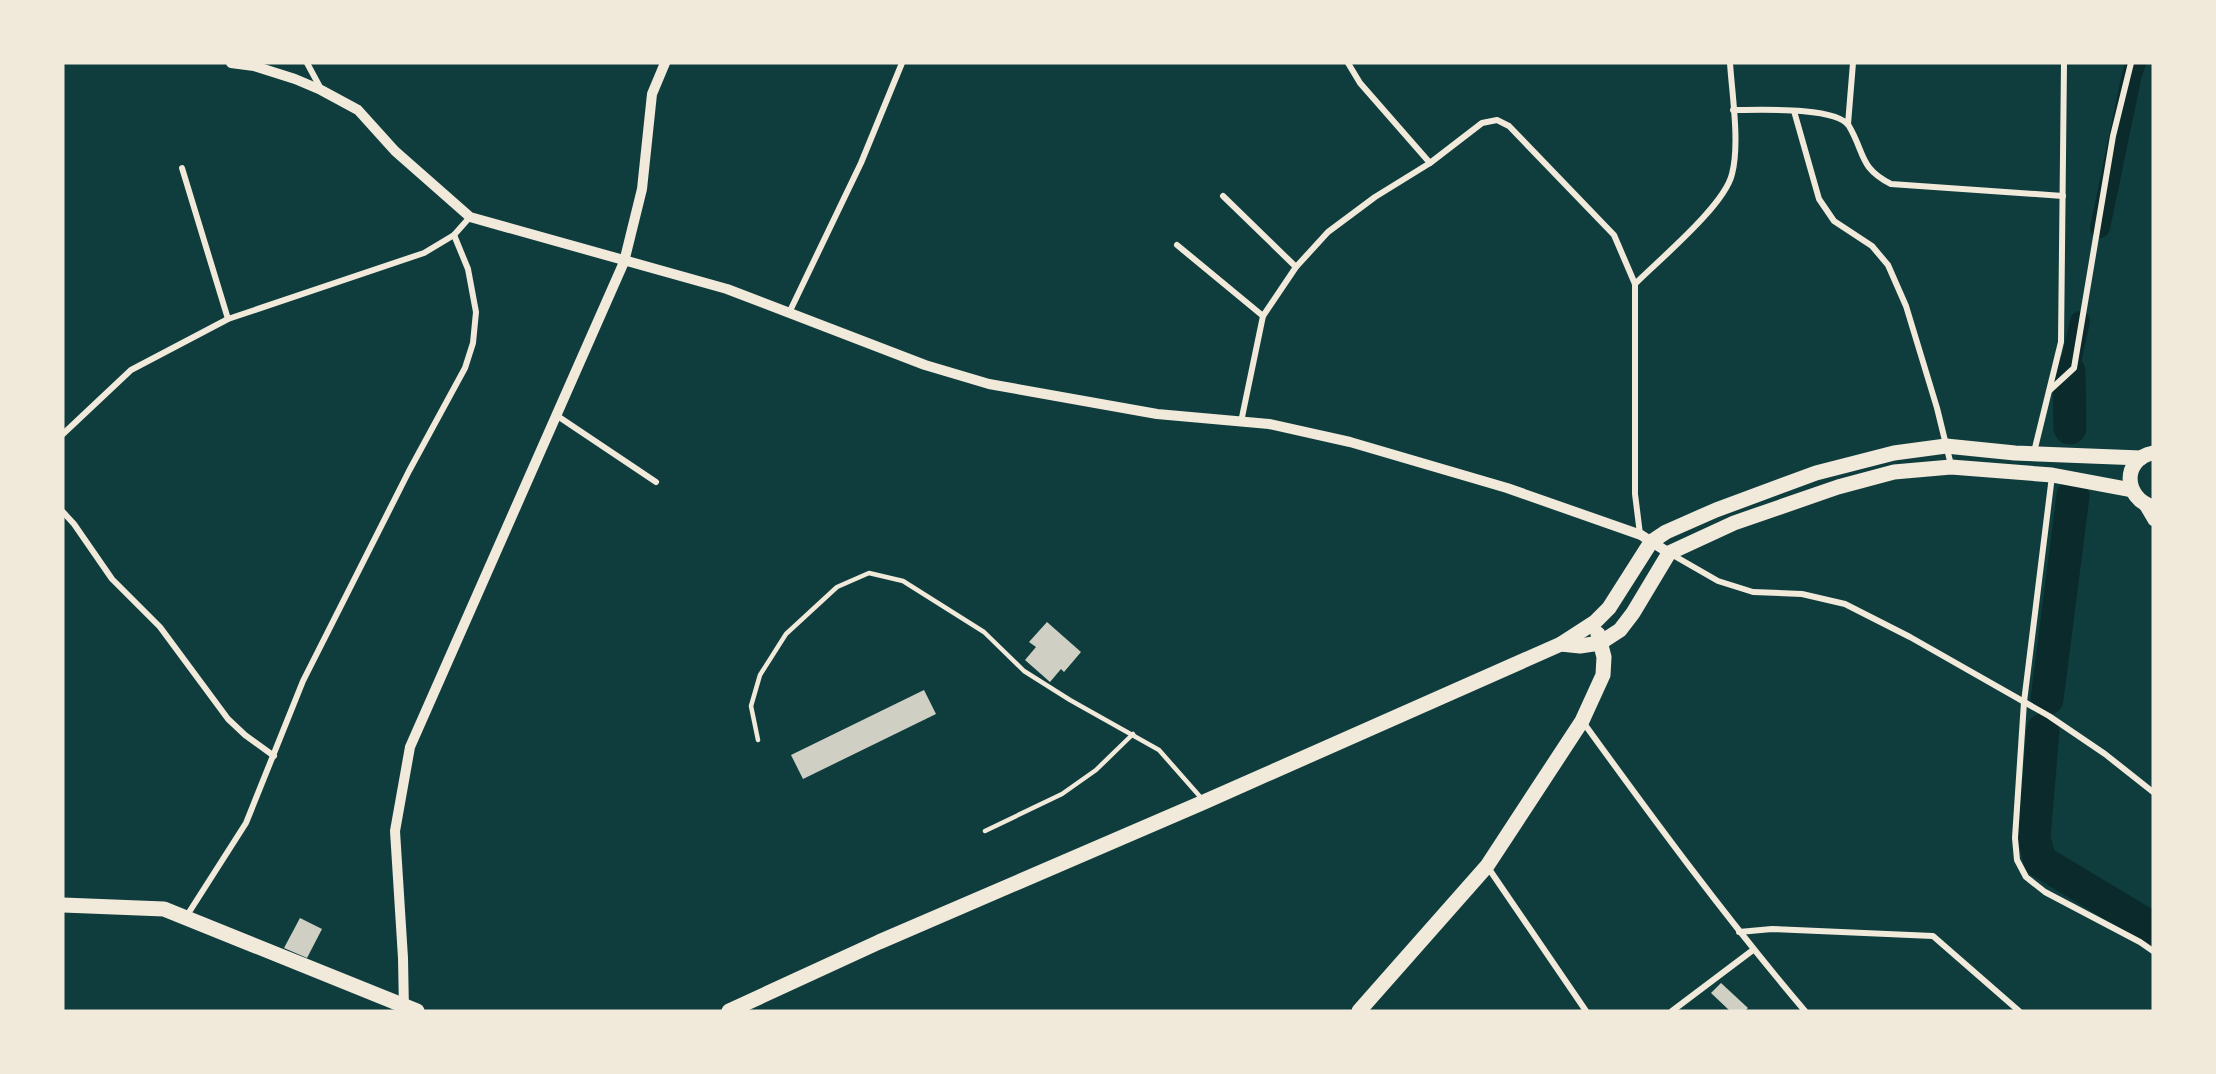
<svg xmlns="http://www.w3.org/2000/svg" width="2216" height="1074" font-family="'Space Grotesk',sans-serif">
<rect width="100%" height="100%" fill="#0f3d3e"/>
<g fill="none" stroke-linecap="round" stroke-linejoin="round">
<g stroke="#0a2a2b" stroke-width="20">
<path d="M2100,228L2132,74L2136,63"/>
<path d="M2069,371L2080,321"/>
</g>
<g stroke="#0a2a2b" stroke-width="33">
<path d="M2069,371L2070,428"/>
<path d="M2047,699L2073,496"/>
<path d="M2043,730L2034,838L2040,861L2153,929"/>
</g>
</g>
<g fill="#cfcfc3">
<path d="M1047,622L1081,652L1064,672L1061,669L1050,682L1025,660L1036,647L1029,642Z"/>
<path d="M924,690L936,714L803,779L791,755Z"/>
<path d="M300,918L322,929L307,958L284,948Z"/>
<path d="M1721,983L1748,1008L1745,1011H1730L1711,993Z"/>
</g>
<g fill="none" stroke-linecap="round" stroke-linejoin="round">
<g stroke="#f1e9da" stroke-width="4.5">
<path d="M758,740L751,706L760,675L786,634L837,587L869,573L903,581L984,632L1024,671L1070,700L1159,750L1203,800"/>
<path d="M985,831L1062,794L1096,770L1133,734"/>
</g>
<g stroke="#f1e9da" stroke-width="6">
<path d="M307,63L321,89"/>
<path d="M1348,63L1360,83L1430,163L1482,123L1497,120L1509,126L1614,235L1635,284V494L1640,534"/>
<path d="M1733,110C1756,110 1837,106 1849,126C1865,153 1859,168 1891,184L2063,196"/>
<path d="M1794,111L1819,199L1834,221L1872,246L1888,265L1906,306L1937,408L1951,465"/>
<path d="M1848,124L1853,63"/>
<path d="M182,168L228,319"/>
<path d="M1223,196L1296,267"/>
<path d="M1177,245L1263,316"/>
<path d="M1635,284C1660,259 1725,205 1732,174C1740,144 1732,94 1730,63"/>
<path d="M789,313L861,163L902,63"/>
<path d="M2050,390L2074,368L2113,136L2131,63"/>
<path d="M556,415L656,482"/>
<path d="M1241,422L1263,316L1296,267L1328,232L1375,197L1430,163"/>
<path d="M63,434L131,370L228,319L424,253L454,235L470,217"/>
<path d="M2034,452L2061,342L2064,63"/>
<path d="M2052,476L2024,702L2015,838L2017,860L2026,877L2045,892L2140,942L2153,951"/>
<path d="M63,512L74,524L112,579L160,627L228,719L245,735L274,756"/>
<path d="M1671,554L1718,581L1753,592L1802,594L1845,604L1910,637L2049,716L2105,754L2153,792"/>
<path d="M1583,722C1654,820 1726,918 1805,1011"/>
<path d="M1487,866L1586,1011"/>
<path d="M186,917L246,823L303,681L409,471L465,368L473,343L476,312L468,269L454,235"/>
<path d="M1739,932L1772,929L1933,936L2019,1011"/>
<path d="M1672,1011L1753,950"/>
</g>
<g stroke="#f1e9da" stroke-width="10">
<path d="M231,63L254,66L295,79L321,90L358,110L395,151L470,217L727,289L925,365L989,384L1157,414L1269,424L1350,442L1507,488L1641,535L1669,553"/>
<path d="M2143,504L2153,521"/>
<path d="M404,1011L403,958L395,831L410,747L624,262L642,189L652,94L665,63"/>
</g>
<g stroke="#f1e9da" stroke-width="15">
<path d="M2153,453C2122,459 2123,498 2153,507"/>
<path d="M1561,644L1580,646L1600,643L1620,630L1633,613L1669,553L1734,523L1838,487L1894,472L1951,467L2052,475L2132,490"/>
<path d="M63,905L164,909L417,1011"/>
<path d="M729,1011L879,942L1204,802L1561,644L1595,622L1609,608L1651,542L1666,532L1716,510L1816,473L1894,453L1946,446L2015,453L2141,458"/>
<path d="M1359,1011L1487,866L1582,721L1603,675L1604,657L1598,634"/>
</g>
</g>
<rect width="2216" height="1074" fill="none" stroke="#f1e9da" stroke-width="129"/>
</svg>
